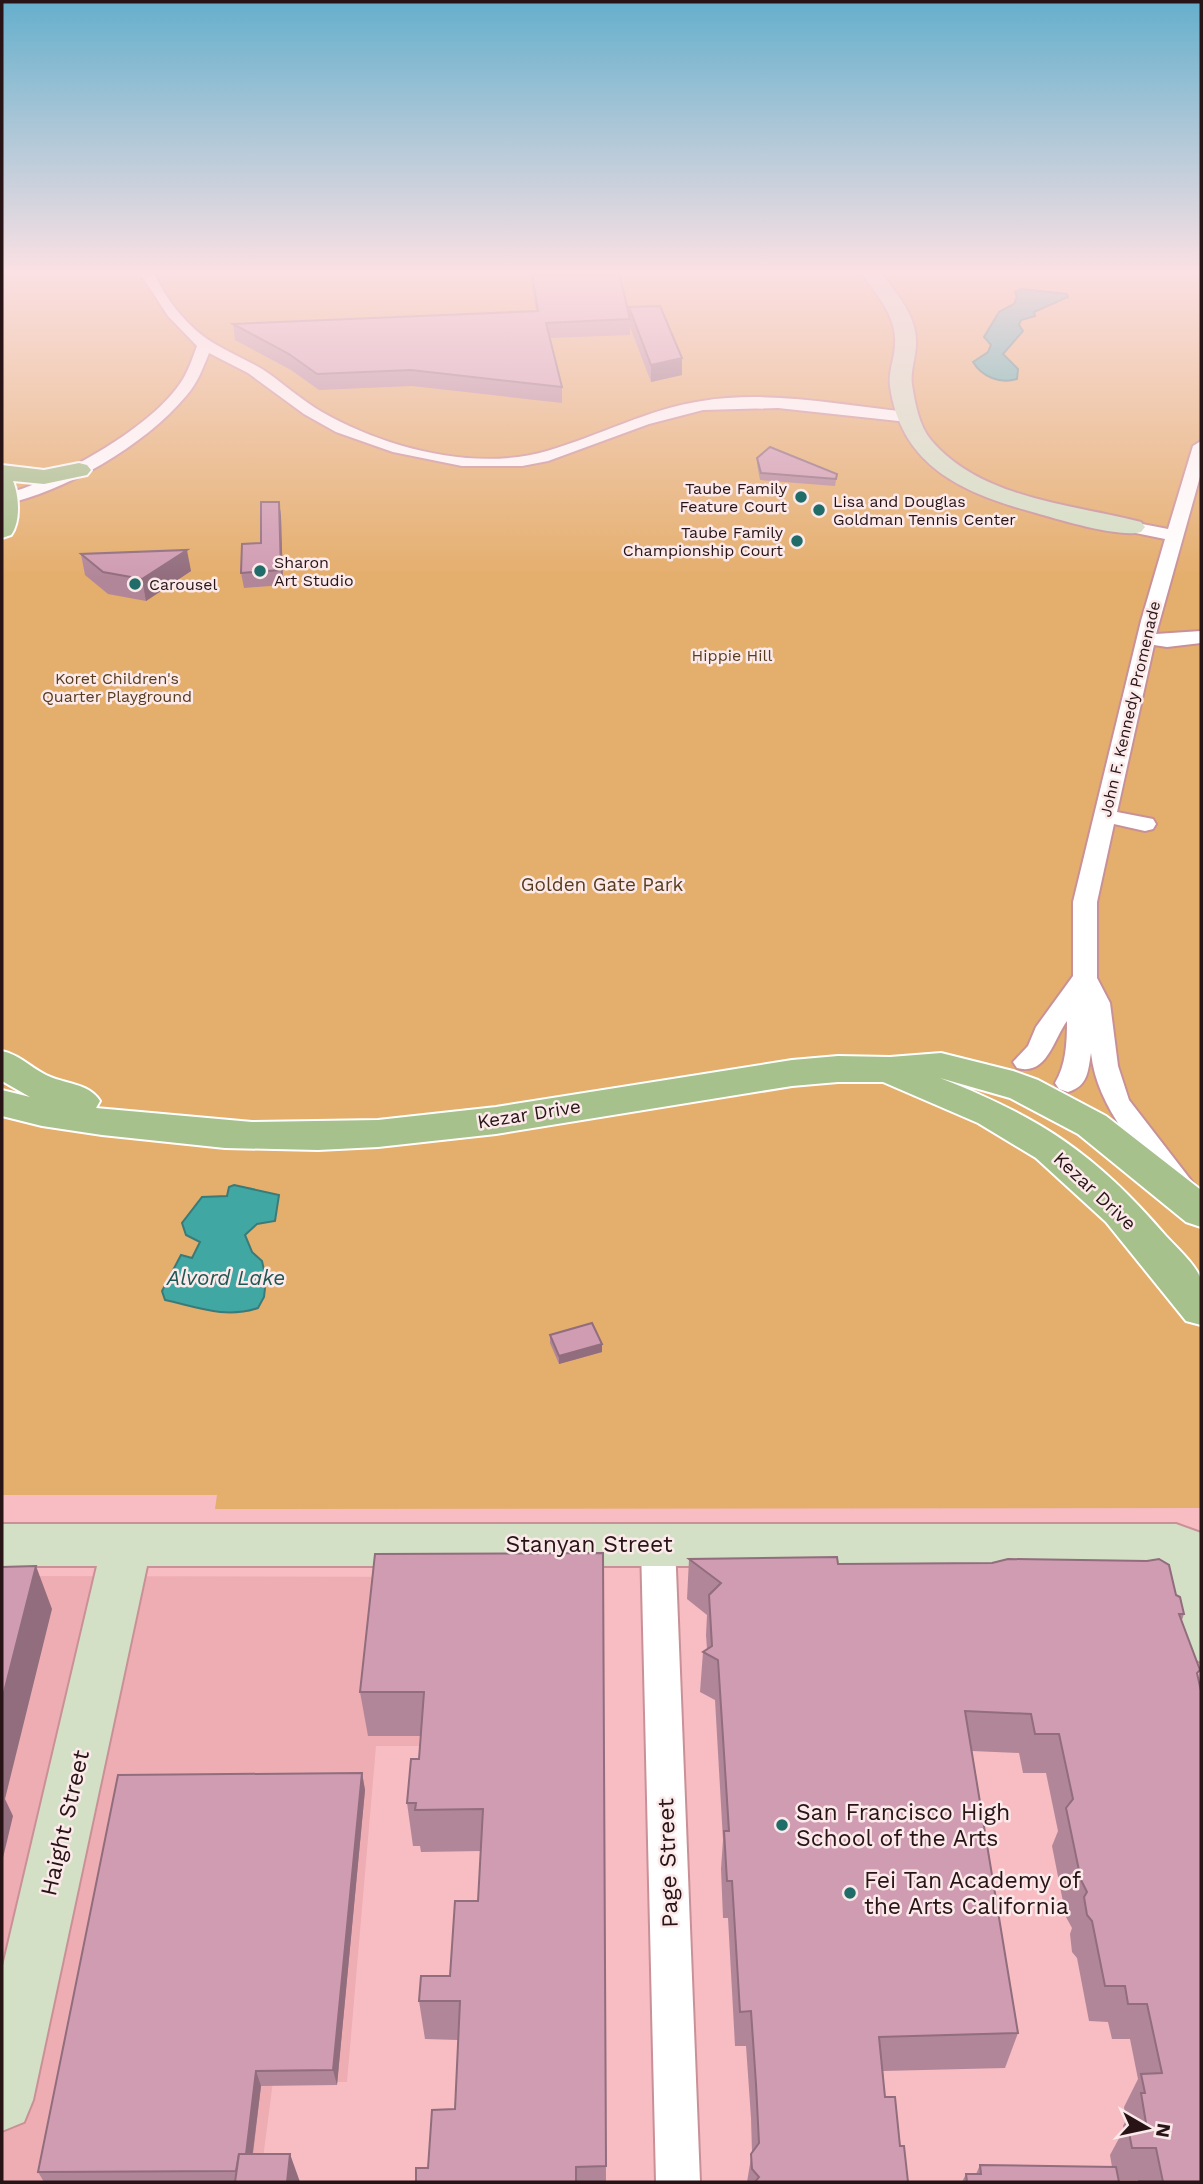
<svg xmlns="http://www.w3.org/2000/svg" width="1203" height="2184" font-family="'Work Sans',sans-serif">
<rect width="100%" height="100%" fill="#f7bdc3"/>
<path fill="#edadb3" d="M2,1576L432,1577L419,1746H376L347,2082L273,2081L260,2182H2Z"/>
<path fill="#e4ae6c" d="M2,273H1201V1508L215,1509L217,1495H2Z"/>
<g fill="#41a7a3" stroke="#3a7b79" stroke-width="2">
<path d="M1021,289L1067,294L1068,297L1034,312L1035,316L1021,320L1019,325L1023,331L1003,354L1018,369L1017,379C1000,384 982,377 973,362L988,352L991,345L984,337L999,312L1014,304L1017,297L1015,292Z"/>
<path d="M234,1185L279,1195L275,1221L257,1224L245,1235L252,1252L262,1261L266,1279L264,1297L258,1308C225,1319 197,1307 165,1300L162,1291L181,1255L192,1258L200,1242L186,1235L182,1223L202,1197L227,1196L229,1187Z"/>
</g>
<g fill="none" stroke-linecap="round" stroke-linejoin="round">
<defs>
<g id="street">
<path d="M140,273H154C166,300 189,329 215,344C230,353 247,360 262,369C282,382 301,400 322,412C385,448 475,472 547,451C599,436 648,409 702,401C770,390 841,405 908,412L916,417L908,422L778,408L703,410L649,424L548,461L522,466H462L393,452L336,432L304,414L248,373L209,353C203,368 197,384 186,396C144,446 66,491 2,505V495C54,482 148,430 179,385C188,373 192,359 197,346L168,316Z"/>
<path d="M1201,441V473L1156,634L1201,631V643L1167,647L1154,645L1117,812L1153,819L1156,824L1153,829L1145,831L1114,824L1097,902V978L1110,1003L1118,1066L1129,1100L1197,1188L1193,1195L1183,1198L1173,1195C1140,1152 1097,1109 1091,1053C1088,1071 1088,1086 1068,1092L1059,1089L1055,1083C1066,1065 1067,1043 1067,1021C1053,1040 1047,1076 1017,1068L1013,1062L1028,1046L1036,1027L1073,976V902L1141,621L1165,539L1126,531L1123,527L1132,522L1168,529L1193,446Z"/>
<path d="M658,1530L670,1534L675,1544L700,2182H656L641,1544L646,1534Z"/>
</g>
<g id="secondary">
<path d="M861,273H881C896,293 917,316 916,343C916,357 910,371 912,385C915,403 919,426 931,440C981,499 1071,504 1141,522L1145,527L1141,532C1120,538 1060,520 1036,513C966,494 901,468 890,386C888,371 895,358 895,344C897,316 876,294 861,273Z"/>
<path d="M2,1524H1176L1201,1533V1662L1183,1655L1175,1639L1157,1566H147L33,2100L24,2122L2,2131V1970L97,1566H2Z"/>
</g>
<g id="primary">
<path d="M79,463L87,465L91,470L87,475L44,484L13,481C19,496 21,521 11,535L2,538V465L44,470Z"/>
<path d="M2,1051C20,1055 30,1067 46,1075C64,1084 89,1083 100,1101L96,1108L252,1122L378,1120L496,1107L792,1060L838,1056L890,1057L941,1053L1013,1071L1038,1080L1106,1116L1201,1190V1227L1186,1222L1078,1134L1010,1098L940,1078C1040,1117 1096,1154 1166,1236C1177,1248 1194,1263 1200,1277C1203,1289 1201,1312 1201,1325L1186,1321L1106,1222L1036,1158L978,1123L883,1082H838L792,1086L496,1134L378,1147L318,1150L225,1148L102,1135L42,1126L2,1116V1090L30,1097L2,1081Z"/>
</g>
</defs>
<use href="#street" stroke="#c99197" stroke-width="4"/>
<use href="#secondary" stroke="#c99197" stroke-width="4"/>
<use href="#primary" stroke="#fff" stroke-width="4"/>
<use href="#street" fill="#fff" fill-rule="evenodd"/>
<use href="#secondary" fill="#d3e0c5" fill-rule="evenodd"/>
<use href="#primary" fill="#a6c18c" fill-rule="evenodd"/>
</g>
<g fill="#b28699">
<path d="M530,273H619L629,314V307L682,358V375L651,382L630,327V335L550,338L562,387V403L412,386L319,390L291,370L235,340L233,324L536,311Z"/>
<path d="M757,458L837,474L835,486L760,480L757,464Z"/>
<path d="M279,502L281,516L283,585L244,588L241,573L261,543Z"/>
<path d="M81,554L191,571L146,601L108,594L85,575Z"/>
<path d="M550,1335L602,1352L559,1364L550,1343Z"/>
<path d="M603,1553L606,2182H416L428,2168L455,2109L458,2040L425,2039L419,2001L450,1976L478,1901L481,1851L421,1852L420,1846H413L407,1803L419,1759L421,1736H368L360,1692Z"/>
<path d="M689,1559L838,1564L1176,1595L1184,1614L1182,1620L1198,1675L1201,2182H1138V2180H1118L1119,2182H962L966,2174H976L980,2165L1112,2167L1110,2155L1124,2129L1123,2126L1126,2120L1124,2107L1138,2079L1130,2039H1112L1108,2022L1089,2021L1077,1958L1072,1952L1070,1934L1072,1928L1066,1917L1052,1846L1058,1831L1046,1773H1023L1019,1753L972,1751L1018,2033L1005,2068L883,2071L885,2097L900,2146L908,2182H747L752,2152L751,2118L746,2046H735L728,1918H723L721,1869L723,1840L715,1700L700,1692L703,1652L707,1649L706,1635L707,1615L687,1599Z"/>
<path d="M362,1773L365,1790L337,2085L261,2086L253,2154L300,2182H44L38,2172Z"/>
</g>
<g fill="#916d7d">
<path d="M682,358V375L651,382V365Z"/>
<path d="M279,502L281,516L283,585L281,570Z"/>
<path d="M187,550L191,571L146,601L142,579Z"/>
<path d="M602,1344V1352L559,1364V1356Z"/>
<path d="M36,1566L52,1609L5,1799L13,1816L2,1862V1700Z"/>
<path d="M362,1773L365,1790L337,2085L333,2070Z"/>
<path d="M256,2071L261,2086L249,2182L243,2171Z"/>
<path d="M290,2154L300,2182H287Z"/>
</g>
<g fill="#cf9cb2" stroke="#916d7d" stroke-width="2">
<path d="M532,273H619L630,319L546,323L562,387L411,370L317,374L289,354L233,324L538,311Z"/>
<path d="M660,306L682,358L651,365L629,307Z"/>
<path d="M770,447L837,474L836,479L761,473L757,458Z"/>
<path d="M261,502H279L281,570L241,573L242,544L261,543Z"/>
<path d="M187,550L142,579L103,572L81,554Z"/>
<path d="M592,1323L602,1344L559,1356L550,1335Z"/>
<path d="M603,1553L606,2166L576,2167V2182H416V2168H428L432,2110L455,2109L460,2001H419L421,1976H450L455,1901H478L483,1809L415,1810L416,1803H407L411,1759H419L424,1692H360L375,1554Z"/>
<path d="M837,1557L838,1564L992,1563L1008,1559L1147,1561L1159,1559L1169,1565L1176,1595L1180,1597L1184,1614H1179L1200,1670L1197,1673L1201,1691V2182H1163L1156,2148H1132L1127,2123H1146L1141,2093H1145L1141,2074L1162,2073L1147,2004H1128L1125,1986H1105L1092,1921L1087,1915L1084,1897L1087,1892L1081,1880L1066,1808L1073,1799L1059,1734H1035L1031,1714L965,1711L1018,2033L879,2037L885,2097H895L900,2146H904L908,2182H755L759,2177L752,2169L751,2154L759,2143L756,2084L751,2011L740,2012L732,1881H727L724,1831H729L718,1660L703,1652L712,1646L709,1595L721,1583L689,1559Z"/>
<path d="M36,1566L2,1700V1567Z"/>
<path d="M362,1773L333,2070L256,2071L246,2154H239L236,2171L38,2172L118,1775Z"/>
<path d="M239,2154H290L287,2182H235Z"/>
<path d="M980,2165L1116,2167L1119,2182H967L966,2174H981Z"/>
</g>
<linearGradient id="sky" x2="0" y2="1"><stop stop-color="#65afcc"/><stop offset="0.47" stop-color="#fbe1e4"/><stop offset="1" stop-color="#fbe1e4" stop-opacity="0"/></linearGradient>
<rect width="1203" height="579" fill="url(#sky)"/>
<g fill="#206c69" stroke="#fceaeb" stroke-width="2.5">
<circle cx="801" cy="497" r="7"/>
<circle cx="819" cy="510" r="7"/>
<circle cx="797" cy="541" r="7"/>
<circle cx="260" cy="571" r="7"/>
<circle cx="135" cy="584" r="7"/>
<circle cx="782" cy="1825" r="7"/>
<circle cx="850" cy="1893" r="7"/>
</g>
<g text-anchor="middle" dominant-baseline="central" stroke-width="5" stroke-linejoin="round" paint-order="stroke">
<g font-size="16" fill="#281417" stroke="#fceaeb" text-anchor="start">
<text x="787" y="488" text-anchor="end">Taube Family<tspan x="787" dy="18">Feature Court</tspan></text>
<text x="833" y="501">Lisa and Douglas<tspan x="833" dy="18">Goldman Tennis Center</tspan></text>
<text x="783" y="532" text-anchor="end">Taube Family<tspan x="783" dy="18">Championship Court</tspan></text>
<text x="274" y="562">Sharon<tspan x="274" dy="18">Art Studio</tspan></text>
<text x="149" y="584">Carousel</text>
</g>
<g font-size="16" fill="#563c1c" stroke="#fceaeb">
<text x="732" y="655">Hippie Hill</text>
<text x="117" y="678">Koret Children's<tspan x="117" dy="18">Quarter Playground</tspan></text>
</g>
<g font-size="16" fill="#281417" stroke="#fceaeb">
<text transform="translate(1130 709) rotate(-77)">John F. Kennedy Promenade</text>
</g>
<g font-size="19" fill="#563c1c" stroke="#fceaeb">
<text x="602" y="884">Golden Gate Park</text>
</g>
<g font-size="19" fill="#281417" stroke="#fceaeb">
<text transform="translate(529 1114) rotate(-9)">Kezar Drive</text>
<text transform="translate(1095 1191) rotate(43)">Kezar Drive</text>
</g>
<g font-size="21" font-style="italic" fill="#1e5855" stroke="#fceaeb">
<text x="226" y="1277">Alvord Lake</text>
</g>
<g font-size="23" fill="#281417" stroke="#fceaeb">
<text x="589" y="1544">Stanyan Street</text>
<text transform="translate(65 1823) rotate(-77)">Haight Street</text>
<text transform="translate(668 1863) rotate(-92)">Page Street</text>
</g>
<g font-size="23" fill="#281417" stroke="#fceaeb" text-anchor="start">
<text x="796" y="1812">San Francisco High<tspan x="796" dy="26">School of the Arts</tspan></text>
<text x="864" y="1880">Fei Tan Academy of<tspan x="864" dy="26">the Arts California</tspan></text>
</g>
</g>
<rect width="1203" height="2184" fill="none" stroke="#281417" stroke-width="7"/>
<g transform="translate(1147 2128) rotate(99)" stroke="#fceaeb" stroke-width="5" paint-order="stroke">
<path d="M0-5L12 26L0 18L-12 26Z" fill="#281417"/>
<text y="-10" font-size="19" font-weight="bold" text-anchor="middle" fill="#281417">N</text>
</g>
</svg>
